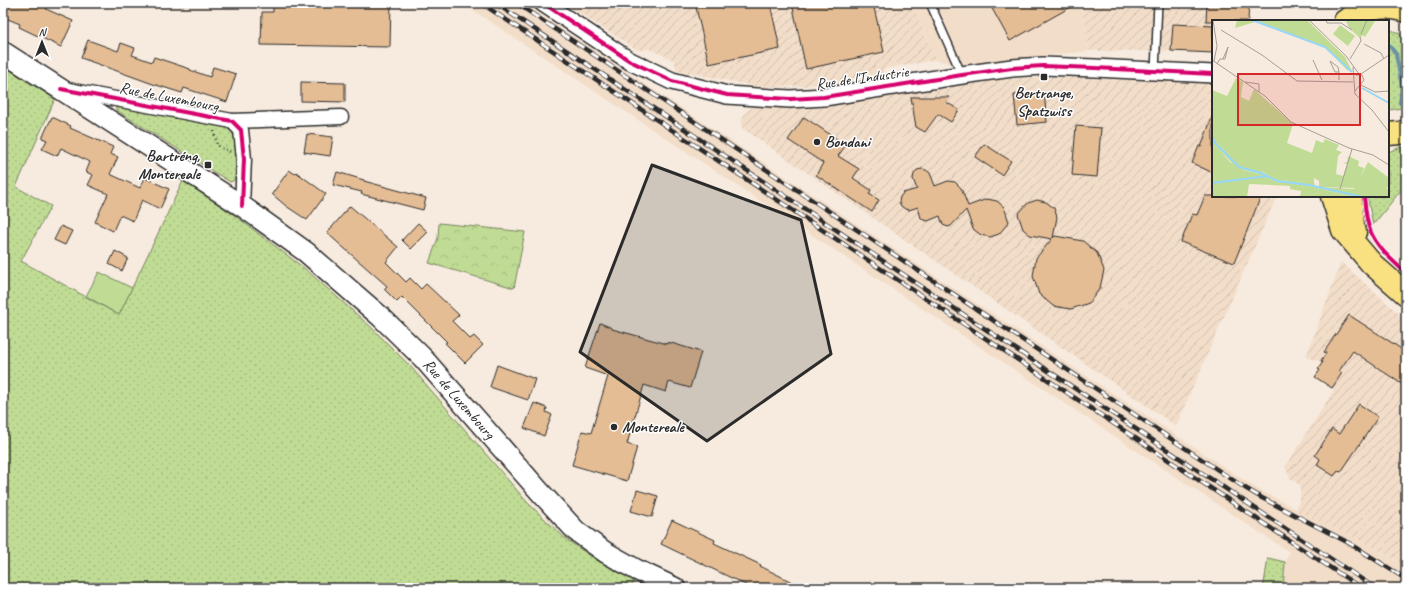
<svg xmlns="http://www.w3.org/2000/svg" width="1409" height="591" font-family="Caveat,sans-serif">
<defs>
<pattern id="industrial-furrows" width="10" height="10" patternUnits="userSpaceOnUse"><rect width="10" height="10" fill="#f2ddc9"/><path d="M-1 1l2-2M0 10L10 0M9 11l2-2" fill="none" stroke="#d0bead"/></pattern>
<pattern id="grass-dots" width="8" height="8" patternUnits="userSpaceOnUse"><rect width="8" height="8" fill="#c0dc94"/><path d="M2 2h.1M6 6h.1" fill="none" stroke="#a5bd80" stroke-width="1.8" stroke-linecap="round"/></pattern>
<pattern id="forest-crowns" width="20" height="18" patternUnits="userSpaceOnUse"><rect width="20" height="18" fill="#c0dc94"/><path d="M2 6a3 3 0 1 1 6 0M12 15a3 3 0 1 1 6 0" fill="none" stroke="#a5bd80"/></pattern>
</defs>
<rect width="100%" height="100%" fill="#f7ebdf"/>
<filter id="ink" filterUnits="userSpaceOnUse"><feTurbulence type="fractalNoise" baseFrequency=".025" numOctaves="2"/><feDisplacementMap in="SourceGraphic" scale="8" xChannelSelector="R" yChannelSelector="G"/><feConvolveMatrix kernelMatrix="1 2 1 2 8 2 1 2 1" color-interpolation-filters="sRGB"/></filter>
<g filter="url(#ink)">
<g fill="#f2ddc9">
<path d="M462,3H522L1256,488L1296,509L1369,545L1399,562L1406,561V588H1283L1285,562L1289,552Z"/>
<path d="M912,3H1080L1090,51L958,65L936,60Z"/>
</g>
<g fill="url(#industrial-furrows)">
<path d="M563,3H912L936,60L883,69L884,74L805,86L759,87L677,70L674,60L649,49L638,50Z"/>
<path d="M1080,3H1249L1213,21V53L1171,51H1090Z"/>
<path d="M1055,77L1213,83V196H1277L1176,426L742,128V119L747,110L759,105L796,107L824,105L957,85L1010,79Z"/>
<path d="M1341,262L1406,320V561L1399,562L1369,545L1296,510L1300,498V485L1290,478L1285,467L1334,390L1315,377L1320,370L1318,369L1323,362L1306,357Z"/>
</g>
<g fill="url(#grass-dots)" stroke="#768460">
<path d="M1388,29L1399,33L1406,46V107L1390,110L1388,103Z"/>
<path d="M3,66L55,99L16,187L51,206L21,261L119,315L183,181L234,215L304,268L371,327L411,367L527,502L567,540L598,561L634,581L631,588H3Z"/>
<path d="M116,106L222,125L232,132L236,141V177L233,181L230,182L116,110Z"/>
<path d="M1406,146V184L1373,225L1367,196H1388V152L1401,147Z"/>
<path d="M1268,558L1285,562L1283,588H1262L1264,584Z"/>
</g>
<path fill="url(#forest-crowns)" stroke="#768460" d="M439,223L525,232L514,288L429,263L438,238Z"/>
<path fill="#c0dc94" stroke="#768460" d="M99,272L132,288L119,315L86,296Z"/>
<g fill="none" stroke-linecap="round" stroke-linejoin="round">
<g stroke="#6b92a6" stroke-width="4">
<path d="M1344,3L1351,9"/>
<path d="M1388,44L1396,54L1402,87L1400,103"/>
</g>
</g>
<g fill="#e5bd95" stroke="#2b2b2b">
<path d="M3,3H38L47,7L46,9L73,21L61,47L19,27L20,24L3,17Z"/>
<path d="M273,3H391L390,47L261,45L262,12H273Z"/>
<path d="M695,3H770L780,49L709,64Z"/>
<path d="M792,3H873L884,52L806,69Z"/>
<path d="M989,3H1078L1010,41Z"/>
<path d="M1207,3H1249L1248,21H1206Z"/>
<path d="M1173,24L1213,26V53L1171,51Z"/>
<path d="M88,40L118,51L121,43L135,48L132,55L152,62L154,57L190,69V70L210,77L213,67L236,74L227,102L184,88L182,93L153,84L81,58Z"/>
<path d="M301,82L345,83V102L301,101Z"/>
<path d="M1044,92L1047,122L1017,125L1014,95Z"/>
<path d="M911,97H949L946,102L959,110L951,122L938,114L925,132L916,127Z"/>
<path d="M52,117L71,126L70,128L113,147L110,154L118,157L110,174L140,188L145,178L169,189L160,209L142,200L133,221L120,215L113,231L95,222L108,194L88,185L93,175L86,172L90,162L61,148L57,156L42,149L47,140L42,138Z"/>
<path d="M804,117L846,145L838,156L859,169L853,178L871,190L869,194L879,200L872,212L816,175L823,163L788,140Z"/>
<path d="M1212,117H1213V173L1192,163L1199,146L1201,147Z"/>
<path d="M1076,126L1101,128L1097,177L1072,175Z"/>
<path d="M307,134L333,137L330,156L304,152Z"/>
<path d="M984,144L1011,161L1002,175L975,157Z"/>
<path d="M922,169L926,170L930,173L935,186L948,181L955,182L961,188L968,206L987,199L997,201L1004,207L1009,222L999,234L990,237L981,235L973,229L966,210L951,226L948,227L943,225L940,216L928,221L924,220L921,218L918,207L909,210L905,209L901,206L899,202L900,197L903,193L917,189L913,179L914,174L917,170Z"/>
<path d="M289,170L295,174L296,172L326,194L307,220L286,206L272,194Z"/>
<path d="M337,172L364,180V181L426,198L423,210L361,194L362,192L333,185Z"/>
<path d="M1205,196H1261L1234,263L1181,242L1192,214L1197,215Z"/>
<path d="M1037,200L1046,202L1054,208L1057,217L1053,238L1055,236L1083,241L1097,253L1104,270L1100,288L1089,303L1071,309L1053,306L1039,294L1033,276L1036,258L1052,239L1030,235L1023,229L1018,214L1028,203Z"/>
<path d="M350,206L398,247L386,262L406,282L410,278L421,289L426,284L459,315L452,321L470,339L474,336L483,345L465,363L445,343L447,342L402,297L397,302L384,289L387,286L327,233Z"/>
<path d="M418,223L428,232L411,249L402,240Z"/>
<path d="M61,226L72,231L65,245L54,240Z"/>
<path d="M115,251L128,258L122,271L109,264Z"/>
<path d="M1349,315L1406,352V387L1353,351L1339,371L1342,373L1332,388L1315,377L1320,370L1318,369L1323,362L1321,361L1326,353L1324,352Z"/>
<path d="M600,323L612,328V329L667,344L668,342L701,352L690,388L669,382L666,392L644,385L627,444L637,447L627,481L572,465L582,431L591,433L608,376L585,368Z"/>
<path d="M497,365L535,379L528,400L490,387Z"/>
<path d="M534,403L547,408L546,412L552,415L544,436L524,428Z"/>
<path d="M1359,404L1378,417L1341,472L1338,471L1334,476L1317,465L1320,459L1315,455L1332,429L1339,434Z"/>
<path d="M637,490L658,496L652,517L631,511Z"/>
<path d="M672,520L715,540L714,543L761,565L760,566L804,588H752L661,544Z"/>
</g>
<g fill="none" stroke-linecap="round" stroke-linejoin="round">
<defs>
<g id="service">
<path d="M930,3L962,75"/>
<path d="M1155,71L1158,3"/>
</g>
<g id="minor">
<path d="M68,90L232,121L241,130L244,159L242,206"/>
<path d="M232,121L341,117"/>
</g>
<path id="tertiary" d="M543,3L630,61L672,81L727,95L790,99L824,97L962,75L1012,68L1043,66L1095,68L1213,74"/>
<path id="secondary" d="M3,52L242,206L306,252L381,317L422,357L541,493L576,531L605,552L637,570L675,588"/>
<g id="primary">
<path d="M1345,21C1362,8 1385,4 1406,11"/>
<path d="M1388,134L1400,133L1406,131"/>
<path d="M1332,196L1343,230L1372,264L1406,294"/>
<path d="M1350,196L1353,226L1355,232"/>
</g>
</defs>
<use href="#service" stroke="#2b2b2b" stroke-width="10"/>
<use href="#minor" stroke="#2b2b2b" stroke-width="17"/>
<use href="#tertiary" stroke="#2b2b2b" stroke-width="20"/>
<use href="#secondary" stroke="#2b2b2b" stroke-width="23"/>
<use href="#primary" stroke="#2b2b2b" stroke-width="25"/>
<path stroke="#2b2b2b" stroke-width="2.5" stroke-dasharray="1 3" stroke-linecap="butt" d="M214,131L217,145L230,152"/>
<use href="#service" stroke="#fff" stroke-width="7"/>
<use href="#minor" stroke="#fff" stroke-width="14"/>
<use href="#tertiary" stroke="#fff" stroke-width="17"/>
<use href="#secondary" stroke="#fff" stroke-width="20"/>
<use href="#primary" stroke="#f9e181" stroke-width="22"/>
<defs>
<g id="rail">
<path d="M481,3L1361,588"/>
<path d="M495,3L1375,588"/>
<path d="M516,3L1245,488L1262,498L1349,543L1406,579"/>
</g>
</defs>
<use href="#rail" stroke="#2b2b2b" stroke-width="4.5"/>
<use href="#rail" stroke="#fff" stroke-width="3" stroke-dasharray="9" stroke-linecap="butt"/>
<defs>
<g id="cycleway">
<path d="M543,3L630,61L672,81L727,95L790,99L824,97L962,75L1012,68L1043,66L1095,68L1213,74"/>
<path d="M61,89L232,121L241,130L244,159L242,206"/>
<path d="M1364,196C1365,207 1366,220 1370,230C1376,247 1393,261 1406,273"/>
</g>
</defs>
<use href="#cycleway" stroke="#fff" stroke-width="6"/>
<use href="#cycleway" stroke="#d6006c" stroke-width="4"/>
</g>
</g>
<path fill="#2b2b2b" fill-opacity="0.2" stroke="#2b2b2b" stroke-width="3" stroke-linejoin="round" d="M652,165L801,220L831,354L707,441L580,352Z"/>
<g fill="#2b2b2b" stroke="#fff" stroke-width="1.5">
<rect x="1040" y="73" width="8" height="8" rx="2"/>
<circle cx="817" cy="142" r="4"/>
<rect x="204" y="161" width="8" height="8" rx="2"/>
<circle cx="614" cy="427" r="4"/>
</g>
<g text-anchor="middle" dominant-baseline="central" stroke-width="3" stroke-linejoin="round" paint-order="stroke">
<g font-size="16" fill="#2b2b2b" stroke="#fff">
<text transform="translate(862 78) rotate(-8)">Rue de l'Industrie</text>
<text transform="translate(169 97) rotate(11)">Rue de Luxembourg</text>
<text transform="translate(459 399) rotate(49)">Rue de Luxembourg</text>
</g>
<g font-size="16" font-weight="bold" fill="#2b2b2b" stroke="#fff" text-anchor="start">
<text x="1044" y="93" text-anchor="middle">Bertrange,<tspan x="1044" dy="18">Spatzwiss</tspan></text>
<text x="825" y="142">Bondani</text>
<text x="200" y="156" text-anchor="end">Bartréng,<tspan x="200" dy="18">Montereale</tspan></text>
<text x="622" y="427">Montereale</text>
</g>
</g>
<g transform="translate(1212 20)">
<rect width="177" height="177" fill="#f7ebdf"/>
<path d="M25,0H37L43,2L23,8ZM43,0H95L133,37L140,51L135,50L113,27ZM24,58L31,62L29,77L37,81L42,69L81,104L75,123L100,133L104,120L111,123L113,119L127,125L124,130L130,132L126,136L124,154L131,156L135,144L131,143L135,142L136,136L147,141L146,146L152,148L144,168L107,167V161L102,158V162H98L63,160L51,152L28,147L20,141L14,130L3,122L0,114V70L15,76ZM0,121L18,142L31,150L47,154L64,162L93,165L141,177H88L89,171L78,169V166L37,164L35,177H0Z" fill="#c0dc94"/>
<path d="M130,0H162L163,1L153,17L151,15L148,18L137,8L134,1ZM0,102L3,122L14,130L17,129L14,131L18,134L17,136L29,147L47,150L63,160L102,162L103,166L107,167L142,169L156,142L177,158V165L174,169L177,168V177H141L93,165L64,162L47,154L25,148L1,123Z" fill="#c0dc94"/>
<path d="M128,5L143,16L136,26L121,14Z" fill="#c0dc94"/>
<path fill="none" stroke="#96d6f8" stroke-width="2" d="M40,0L113,27L140,52M150,68L177,83M0,116L3,123L27,147L49,153L65,161L97,165L151,177M0,163L55,156"/>
<path fill="none" stroke="#a59e97" stroke-width="1" d="M1,0L5,26L2,41M97,0L134,36L147,54M114,0L115,3H129L140,10M9,10L50,35L85,61L141,62M149,14L155,0M152,24L169,33L172,39M138,39L149,21L148,17M0,40L53,76L79,102L137,128L161,135L177,145M101,40L110,60M5,44L8,39H13L16,27L11,39M141,47L143,74L160,90L177,112M149,54L177,35M127,60V52L126,47L118,41L123,52H127M33,62L47,64V72M149,65L163,72L177,71M143,71L152,60L150,55H144M128,169L140,129"/>
<path fill="#d62828" fill-opacity="0.15" stroke="#d62828" stroke-width="2" d="M26,54H148V105H26Z"/>
<rect width="177" height="177" fill="none" stroke="#2b2b2b" stroke-width="2"/>
</g>
<rect width="1409" height="591" fill="none" stroke="#fff" stroke-width="16"/>
<rect x="8" y="8" width="1393" height="575" fill="none" stroke="#2b2b2b" stroke-width="1.5" filter="url(#ink)"/>
<g transform="translate(42 42)" stroke="#ffffff" stroke-width="3" paint-order="stroke">
<path d="M0-3L7 15L0 10L-7 15Z" fill="#2b2b2b"/>
<text y="-6" font-size="11" font-weight="bold" text-anchor="middle" fill="#2b2b2b">N</text>
</g>
</svg>
